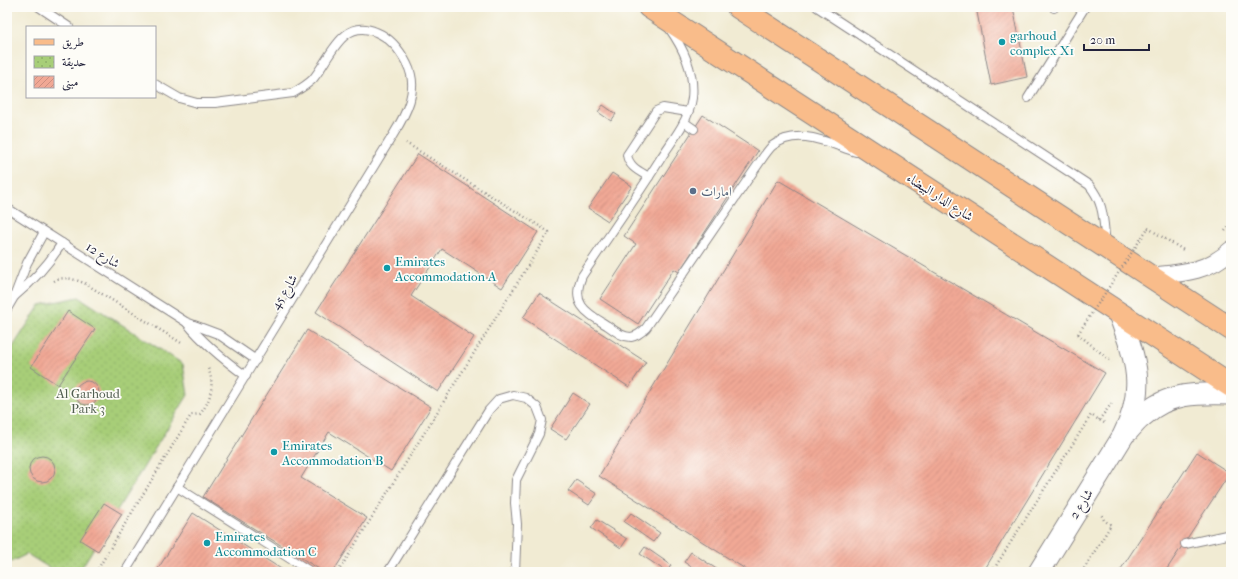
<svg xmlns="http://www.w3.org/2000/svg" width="1238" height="579" font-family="'IM FELL French Canon',Amiri,serif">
<defs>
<pattern id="park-dots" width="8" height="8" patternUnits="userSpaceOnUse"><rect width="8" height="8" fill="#a7ce78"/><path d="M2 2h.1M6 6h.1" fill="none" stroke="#8fb169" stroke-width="1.8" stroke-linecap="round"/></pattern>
<pattern id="building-hatch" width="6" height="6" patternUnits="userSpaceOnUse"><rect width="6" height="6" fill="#f1a895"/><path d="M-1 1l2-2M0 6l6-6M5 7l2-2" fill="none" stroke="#ce9081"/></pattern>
</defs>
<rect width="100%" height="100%" fill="#fdfcf7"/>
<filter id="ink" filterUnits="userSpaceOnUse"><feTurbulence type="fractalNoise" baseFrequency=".025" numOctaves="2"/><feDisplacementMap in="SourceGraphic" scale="8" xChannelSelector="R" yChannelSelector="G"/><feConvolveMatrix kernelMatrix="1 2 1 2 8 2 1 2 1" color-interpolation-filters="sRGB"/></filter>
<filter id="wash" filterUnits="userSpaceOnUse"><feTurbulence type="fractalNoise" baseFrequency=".012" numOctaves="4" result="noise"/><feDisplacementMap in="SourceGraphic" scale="16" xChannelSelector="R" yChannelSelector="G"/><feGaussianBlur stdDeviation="0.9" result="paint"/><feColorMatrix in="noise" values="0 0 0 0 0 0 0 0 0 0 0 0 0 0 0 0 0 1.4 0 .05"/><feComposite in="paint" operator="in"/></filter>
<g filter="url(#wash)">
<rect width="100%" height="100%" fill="#f1ebd3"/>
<path fill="url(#park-dots)" stroke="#64785a" d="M79,297L183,364L188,395L79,572H56L27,554L7,564V356L40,305Z"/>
<g id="blocks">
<g fill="url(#building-hatch)">
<path d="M976,7H1013L1027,77L991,85Z"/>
<path d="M603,105L616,114L611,121L598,112Z"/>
<path d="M703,115L758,151L679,272L674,269L638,324L600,299L636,244L624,236Z"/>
<path d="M418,154L538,232L502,288L442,249L411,296L474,337L438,392L316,312Z"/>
<path d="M612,173L632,186L608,221L588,208Z"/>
<path d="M778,180L1105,373L983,572H750L599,476Z"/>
<path d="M539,293L646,362L629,387L523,318Z"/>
<path d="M68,311L95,329L58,385L31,367Z"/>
<path d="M307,330L431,407L391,471L329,432L301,478L367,518L333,572H324L203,497Z"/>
<circle cx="87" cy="393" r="12"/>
<path d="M573,393L590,404L566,439L550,429Z"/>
<path d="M1197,452L1230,473L1165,572H1119Z"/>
<circle cx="42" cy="469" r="13"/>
<path d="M576,480L597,494L589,505L568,491Z"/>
<path d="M104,503L122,514L98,551L80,540Z"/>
<path d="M193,513L286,572H156Z"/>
<path d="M631,513L660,533L653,542L624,522Z"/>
<path d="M597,520L627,539L621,548L591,528Z"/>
<path d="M645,547L671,565L667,572L640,554Z"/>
<path d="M691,552L721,572H699L684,562Z"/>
</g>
</g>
</g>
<g filter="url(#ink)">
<use href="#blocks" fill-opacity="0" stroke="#8a8687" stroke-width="1"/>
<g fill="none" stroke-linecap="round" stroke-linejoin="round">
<defs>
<g id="service">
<path d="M39,7L69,27"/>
<path d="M817,7L1089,185C1105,204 1103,221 1106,244"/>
<path d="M1054,7V8"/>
<path d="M669,28C684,49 695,72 692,98C689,121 673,139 661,158C636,198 608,237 582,276C570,305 587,313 608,326C615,331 622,337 631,337C637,336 642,332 646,328L755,169C760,162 766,152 772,146C798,126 828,143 856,152"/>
<path d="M1028,98L1085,7"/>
<path d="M684,122L694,129"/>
<path d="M649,177C639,171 629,167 627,155L656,111L663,108L688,112"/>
<path d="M7,208L186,322L218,334L256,360"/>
<path d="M15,296C34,280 49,264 62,243"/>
<path d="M7,309L14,297L27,263L44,232"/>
<path d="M187,323C204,344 224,360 246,376"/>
<path d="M177,487L311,572"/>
<path d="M1185,544L1231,534"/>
<path d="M125,572L393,135C406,114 420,89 407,64C400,50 391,38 376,32C342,17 330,59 313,79C307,85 300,89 293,93L215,103H197L179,98L155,84"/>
<path d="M388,572L489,410L499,399L513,395L526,398L537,407L542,420L539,434L516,480L515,503L517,524L515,572"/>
</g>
<path id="minor" d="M1152,276C1182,273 1208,272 1231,250"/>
<g id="tertiary">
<path d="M1128,431C1133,426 1137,420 1143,416C1168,392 1199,393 1231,394"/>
<path d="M1039,572L1123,436C1147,389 1136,360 1119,314"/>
</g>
<g id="primary">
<path d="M649,7L1231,386"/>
<path d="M738,7L1231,329"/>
</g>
</defs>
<use href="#service" stroke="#8a8687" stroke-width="10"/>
<use href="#minor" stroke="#8a8687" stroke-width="19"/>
<use href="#tertiary" stroke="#8a8687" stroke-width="23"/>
<use href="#primary" stroke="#8a8687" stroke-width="24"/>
<g stroke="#8a8687" stroke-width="2.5" stroke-dasharray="1 3" stroke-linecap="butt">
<path d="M1148,228L1185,251"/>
<path d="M1225,231L1231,223"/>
<path d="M54,281C64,275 77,280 86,284L183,344"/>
<path d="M1078,334L1112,362"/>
<path d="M1099,420L1112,403"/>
<path d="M96,572L191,415L200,414C212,399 215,383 207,366"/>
<path d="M338,572L549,232L406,143"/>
<path d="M992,572L1091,415L1106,424"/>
<path d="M1082,572L1111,525L1104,520L1101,514"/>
</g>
<use href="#service" stroke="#fff" stroke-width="8"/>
<use href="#minor" stroke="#fff" stroke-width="17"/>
<use href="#tertiary" stroke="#fff" stroke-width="21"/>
<use href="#primary" stroke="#f9bc8a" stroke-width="22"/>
<path stroke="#8a8687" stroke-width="2.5" stroke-dasharray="1 3" stroke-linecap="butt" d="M1078,334L1148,228"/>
</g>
</g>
<g fill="#0f9aa8" stroke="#fdfcf7" stroke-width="1.5">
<circle cx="1002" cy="42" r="4"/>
<circle cx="387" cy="268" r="4"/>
<circle cx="274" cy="452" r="4"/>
<circle cx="207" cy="543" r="4"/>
</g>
<circle fill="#5c6f8a" stroke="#fdfcf7" stroke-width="1.5" cx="693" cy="191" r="4"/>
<g text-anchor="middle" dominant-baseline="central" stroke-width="3.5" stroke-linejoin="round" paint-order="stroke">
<g font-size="13" fill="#0d838f" stroke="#fdfcf7" text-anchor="start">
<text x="1010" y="35">garhoud<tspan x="1010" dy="15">complex X1</tspan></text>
<text x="395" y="261">Emirates<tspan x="395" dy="15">Accommodation A</tspan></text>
<text x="282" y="445">Emirates<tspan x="282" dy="15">Accommodation B</tspan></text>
<text x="215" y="536">Emirates<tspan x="215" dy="15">Accommodation C</tspan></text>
</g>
<g font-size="13" fill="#4e5e75" stroke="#fdfcf7" text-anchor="start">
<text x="701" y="191">امارات</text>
</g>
<g font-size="13" fill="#22223b" stroke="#fdfcf7">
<text transform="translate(940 197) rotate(33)">شارع الدار البيضاء</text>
<text transform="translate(103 255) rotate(32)">شارع 12</text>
<text transform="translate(284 292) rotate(-59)">شارع 45</text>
<text transform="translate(1081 504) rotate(-58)">شارع 2</text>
</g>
<g font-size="13" fill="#515e50" stroke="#fdfcf7">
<text x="88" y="393">Al Garhoud<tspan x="88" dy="15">Park 3</tspan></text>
</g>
</g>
<rect width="1238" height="579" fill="none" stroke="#fdfcf7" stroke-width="24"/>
<rect x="26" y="26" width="130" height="72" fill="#fdfcf7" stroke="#a5a5ac"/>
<rect x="34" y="39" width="20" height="6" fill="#f9bc8a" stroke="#a5a5ac"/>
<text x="62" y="46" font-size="12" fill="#22223b">طريق</text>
<rect x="34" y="56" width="20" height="12" fill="url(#park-dots)" stroke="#a5a5ac"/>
<text x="62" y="66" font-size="12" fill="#22223b">حديقة</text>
<rect x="34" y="76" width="20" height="12" fill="url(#building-hatch)" stroke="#a5a5ac"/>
<text x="62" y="86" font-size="12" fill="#22223b">مبنى</text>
<path d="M1084 44v6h65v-6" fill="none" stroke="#22223b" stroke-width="2"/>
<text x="1090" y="44" font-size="12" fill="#22223b" stroke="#fdfcf7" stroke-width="3" paint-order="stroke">20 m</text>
</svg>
